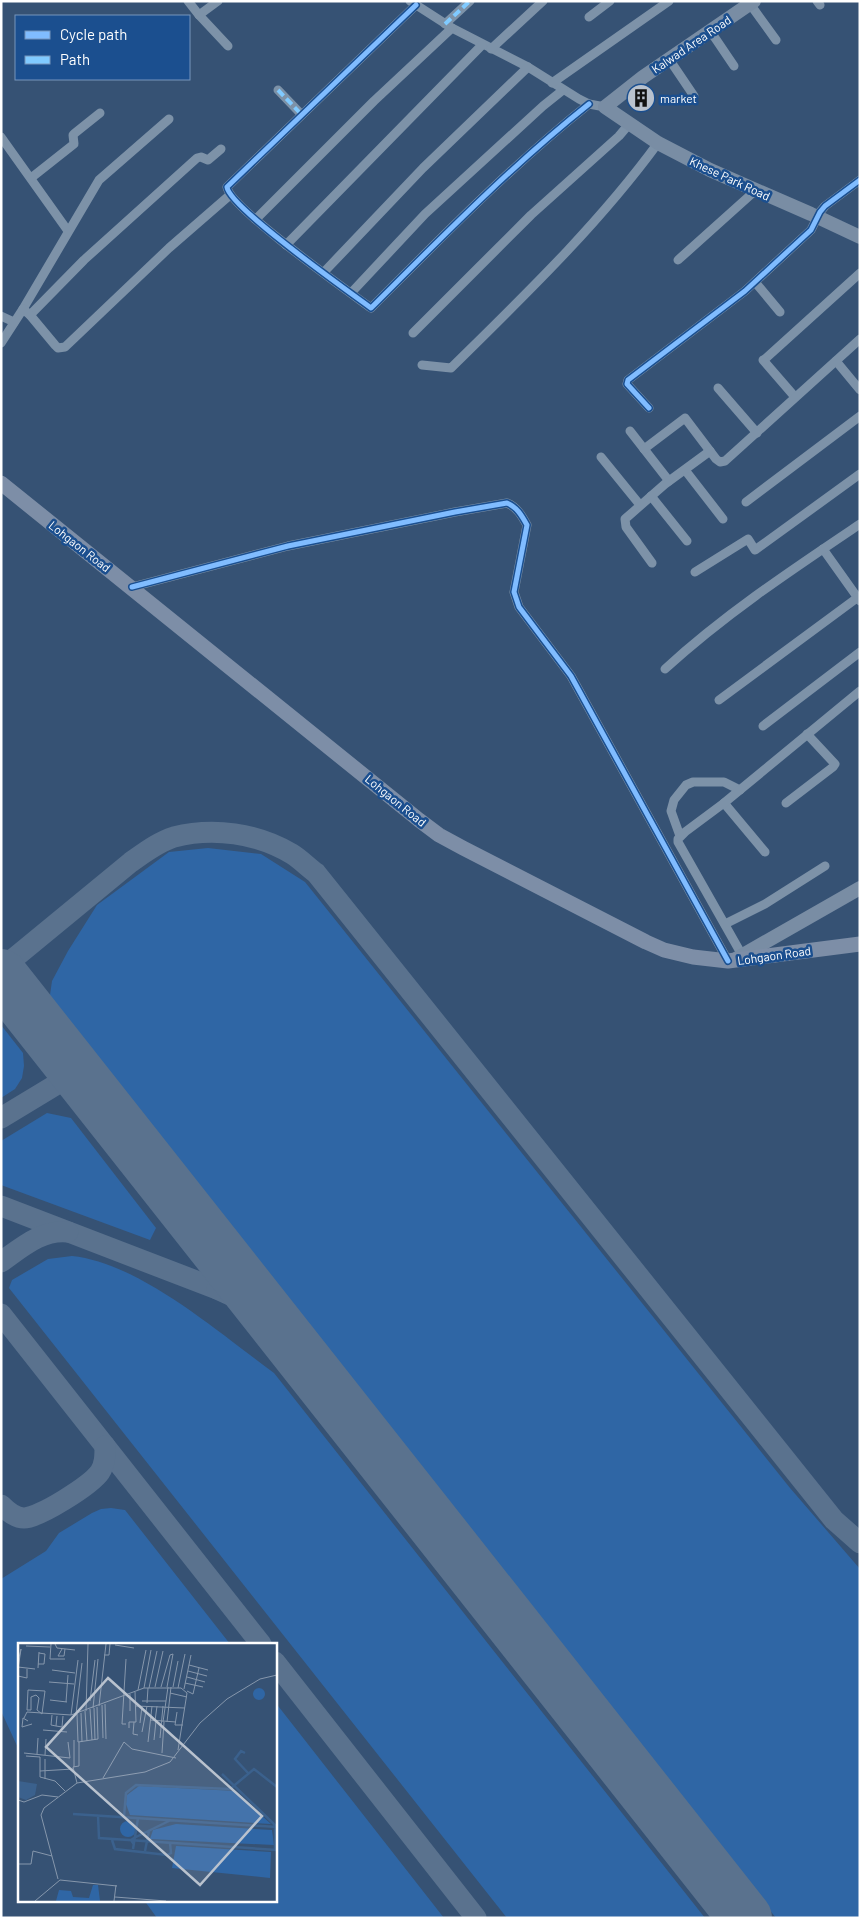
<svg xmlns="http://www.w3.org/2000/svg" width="861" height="1919" font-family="Barlow,sans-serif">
<rect width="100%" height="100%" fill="#365274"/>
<g fill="#2f66a5">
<path d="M208,848L261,854L305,882L790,1488L860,1569V1918H776L49,1002L52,981L68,951L97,905L169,852Z"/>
<path d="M1,1025L23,1053L24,1066L22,1078L15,1089L1,1098Z"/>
<path d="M47,1113L71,1118L156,1228L150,1240L1,1185V1141Z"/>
<path d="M72,1256C140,1263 219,1333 274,1373L705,1918H507L9,1288L12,1280L48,1259Z"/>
<path d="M111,1508L125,1510L230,1644H19V1750L1,1711V1579L46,1551L59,1533L92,1513L101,1509Z"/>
<path d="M275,1702L444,1918H157L144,1900H275Z"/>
</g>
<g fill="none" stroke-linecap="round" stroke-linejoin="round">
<g stroke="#5a728e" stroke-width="21">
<path d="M1,969L131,862C144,853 158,842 174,837C213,827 257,833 292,854C300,859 308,867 316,873L834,1520L860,1543"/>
<path d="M1,1118L77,1072"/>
<path d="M1,1206L217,1289L267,1312"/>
<path d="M1,1262C21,1248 42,1229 68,1232"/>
<path d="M217,1289C224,1279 226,1269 223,1257"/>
<path d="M1,1314L261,1644"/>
<path d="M1,1505C7,1511 15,1518 24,1518C39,1518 91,1485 100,1472C105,1464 105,1456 105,1446"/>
<path d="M275,1662L476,1918"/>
</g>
<path stroke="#5a728e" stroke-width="54" d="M1,976L745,1918"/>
<g stroke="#7d92a8" stroke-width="9">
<path d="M188,1L199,15L228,46"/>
<path d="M410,1L452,28L528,67L579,99L589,104L605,107"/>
<path d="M817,1L820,5"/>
<path d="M750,4L776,40"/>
<path d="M416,5L227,187C229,207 348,291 371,308C442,237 511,166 589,104"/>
<path d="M199,15L218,1"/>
<path d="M589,17L610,1"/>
<path d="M445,24L470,1"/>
<path d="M711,32L734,66"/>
<path d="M491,49L543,1"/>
<path d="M669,59L694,96"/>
<path d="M552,83L669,1"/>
<path d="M278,90L301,114"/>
<path d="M1,137L68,231"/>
<path d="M31,178L74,144L73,135L75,133L100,113"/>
<path d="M255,219L259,216L374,101L452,28"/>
<path d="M286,245L482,45"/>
<path d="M678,260L756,190"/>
<path d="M324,272L423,168L528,67"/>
<path d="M755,282L780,312"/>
<path d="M351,293L425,214L543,106L563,90"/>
<path d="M23,309L99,180L169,119"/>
<path d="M30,315L84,260L197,158L201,157L208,160L221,149"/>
<path d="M1,316L14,322"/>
<path d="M413,333L531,215L619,136L630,123"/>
<path d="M1,343L23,309L30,315L55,345L58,348L65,347L169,248L230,195"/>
<path d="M765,359L860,273"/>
<path d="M763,360L795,397"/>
<path d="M836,361L860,390"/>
<path d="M422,365L451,368C524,296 598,225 658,143"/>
<path d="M718,388L757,433"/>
<path d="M649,408L627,384L628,380L745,291L811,230L820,212L825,206L860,180"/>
<path d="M630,431L669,481"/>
<path d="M644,449L685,418L716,459L720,462L725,461L860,339"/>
<path d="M601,457L640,505"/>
<path d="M685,470L723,519"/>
<path d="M651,496L687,541"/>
<path d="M746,502L860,416"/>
<path d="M823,549L860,601"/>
<path d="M652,563L626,527L625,519L665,484L710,451"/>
<path d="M695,572L748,539L755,550L860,474"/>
<path d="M132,587L288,546L455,512L507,503C517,507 522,516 527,525L514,592L519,607L571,676L728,961"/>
<path d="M665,669C725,614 793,569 860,524"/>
<path d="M719,700L857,598"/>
<path d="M763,726L860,652"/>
<path d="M724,803L765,852"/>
<path d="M786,803L833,767L835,764L807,734"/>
<path d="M680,836L671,811L674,800L686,785L693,782H724L740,790"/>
<path d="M725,924L765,904L825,866"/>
<path d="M742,955L678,842V839L685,832L724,803L860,691"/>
</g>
<g stroke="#798da4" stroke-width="14">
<path d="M754,1L643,77L605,107L658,143L710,170L811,214L860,237"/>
<path d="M734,960L860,888"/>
</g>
<path stroke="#7d8ea7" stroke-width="15" d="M1,483L419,820L439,835L463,848L646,942L664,950L693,957L728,961L860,944"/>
<g stroke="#80caff" stroke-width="4" stroke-dasharray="8 4" stroke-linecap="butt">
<path d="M445,24L470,1"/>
<path d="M278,90L301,114"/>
</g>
<defs>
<g id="cycleway">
<path d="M416,5L227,187C229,207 348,291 371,308C442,237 511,166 589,104"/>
<path d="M649,408L627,384L628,380L745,291L811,230L820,212L825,206L860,180"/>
<path d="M132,587L288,546L455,512L507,503C517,507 522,516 527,525L514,592L519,607L571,676L728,961"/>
</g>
</defs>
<use href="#cycleway" stroke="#1b4f8f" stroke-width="8"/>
<use href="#cycleway" stroke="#80bcff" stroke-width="5"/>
</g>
<defs>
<symbol id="building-disc" viewBox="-11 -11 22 22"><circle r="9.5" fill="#b9c2ce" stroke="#1b4f8f"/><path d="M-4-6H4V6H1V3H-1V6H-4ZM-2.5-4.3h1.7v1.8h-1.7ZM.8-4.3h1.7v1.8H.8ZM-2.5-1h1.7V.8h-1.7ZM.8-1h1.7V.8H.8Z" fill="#111"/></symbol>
</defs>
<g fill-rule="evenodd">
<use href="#building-disc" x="625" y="82" width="32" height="32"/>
</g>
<g text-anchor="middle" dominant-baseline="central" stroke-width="5" stroke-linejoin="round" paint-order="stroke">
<g font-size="12" fill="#fff" stroke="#1b4f8f">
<text transform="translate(691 44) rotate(-34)">Kalwad Area Road</text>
<text transform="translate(730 178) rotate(25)">Khese Park Road</text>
<text transform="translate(80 546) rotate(38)">Lohgaon Road</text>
<text transform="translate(396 800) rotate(39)">Lohgaon Road</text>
<text transform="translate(774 955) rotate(-8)">Lohgaon Road</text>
</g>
<g font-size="12" fill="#fff" stroke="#1b4f8f" text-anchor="start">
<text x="660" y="98">market</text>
</g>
</g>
<g transform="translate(18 1643)">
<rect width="259" height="259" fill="#365274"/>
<path d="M235 51a6 6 0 1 1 12 0a6 6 0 1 1-12 0ZM121,143L217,148L253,181L112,172L108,161L109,152ZM102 186a8 8 0 1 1 16 0a8 8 0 1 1-16 0ZM158,181L254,187L256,202L132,196L135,187ZM158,203L253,209L252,235L154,225ZM75,242H80L82,258H38L41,247L53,248L55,254L71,255Z" fill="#2f66a5"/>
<path d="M0,138L19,141L17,152L8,157L0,154Z" fill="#3b618d"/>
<path fill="none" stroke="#3b618d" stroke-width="2.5" d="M227,110L223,108L217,116L230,130M204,131L259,184M55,171L259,184M80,172L81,195L259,207M106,174L108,150L118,142L212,146L236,126L259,144M116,195L115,200L113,197L116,195L153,177M94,197L97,206L149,212L153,210L152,200M115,206L120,175M257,207V184M127,208L131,188"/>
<path fill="none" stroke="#8697ac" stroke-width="1" d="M33,1L32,16H47M37,1L39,5L57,7M97,2L116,5M8,3L32,4M44,6L40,13H46L47,6M86,12H91L92,1M0,19L3,6L0,26M20,21H26L27,11L21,10M171,22L190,27M0,24L17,26M20,25L21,9M34,27L57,30M170,28L189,33M0,33L9,35V26M169,34L187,39M31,39L56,41M167,40L185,44M137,44L145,8M143,44L152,12L155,11L149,44M155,44L160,18M126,45L133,7M131,45L139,8M160,45L167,11M166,46L173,12M10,47L27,48L24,71L19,67L21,55L18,52L13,54V67H9ZM120,47L128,7M169,48L175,51L181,25M152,50L169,54M112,51V68M32,57L49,59M72,58L77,17M124,58H148M48,59L50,32M129,60L130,45M87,61L88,96M84,62L85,95M81,63L88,1M118,63L167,65M75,65L80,16M76,65L77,97M72,66L74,97M67,68L69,98M68,68L70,1M159,69L157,82H165M63,70L64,99M58,71L64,20M59,71L60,99L80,96L79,64M34,72L33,82L38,83L39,73M53,72L60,17M6,75L9,69L53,72L126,45H163L169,50L160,107M132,77L158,79M10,78L5,75L4,84L14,81M137,78L139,63M116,79L115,91L120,92M145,79L150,44M149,79L153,44M122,80L124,63M108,81H104L108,16M38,83L44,84L45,73M111,85V79H118L117,49M25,87L49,89M124,89L129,63M142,95L145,63M136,97L138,78M50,99L52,115M130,99L134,63M6,110L52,115M144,110L146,79M19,111L20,95M27,112L28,96M8,113L22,114V134L37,138L47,148M56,124V97M22,128L55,126M85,135L106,99L114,106L158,115M27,136V116M59,140L55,124L61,123V99M0,157L6,159L24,152L40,154M0,221H13L15,208L34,213M40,236L23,172L26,165L59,140L127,129L152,119L182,80L209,56L242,36L259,32M42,237L99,243M97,254L148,258M17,258L42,237M96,258L98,242"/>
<path fill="#b9c2ce" fill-opacity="0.15" stroke="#b9c2ce" stroke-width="2.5" d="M90,35L244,173L182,242L28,104Z"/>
<rect width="259" height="259" fill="none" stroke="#fff" stroke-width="2.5"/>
</g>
<rect width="861" height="1919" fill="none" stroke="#ffffff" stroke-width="5"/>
<rect x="15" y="15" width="175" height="65" fill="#1b4f8f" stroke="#7695bc"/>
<rect x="25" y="31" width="25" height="8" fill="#80bcff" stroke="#7695bc"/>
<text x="60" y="40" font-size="15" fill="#ffffff">Cycle path</text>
<rect x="25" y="56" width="25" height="8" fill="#80caff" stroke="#7695bc"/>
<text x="60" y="65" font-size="15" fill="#ffffff">Path</text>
</svg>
